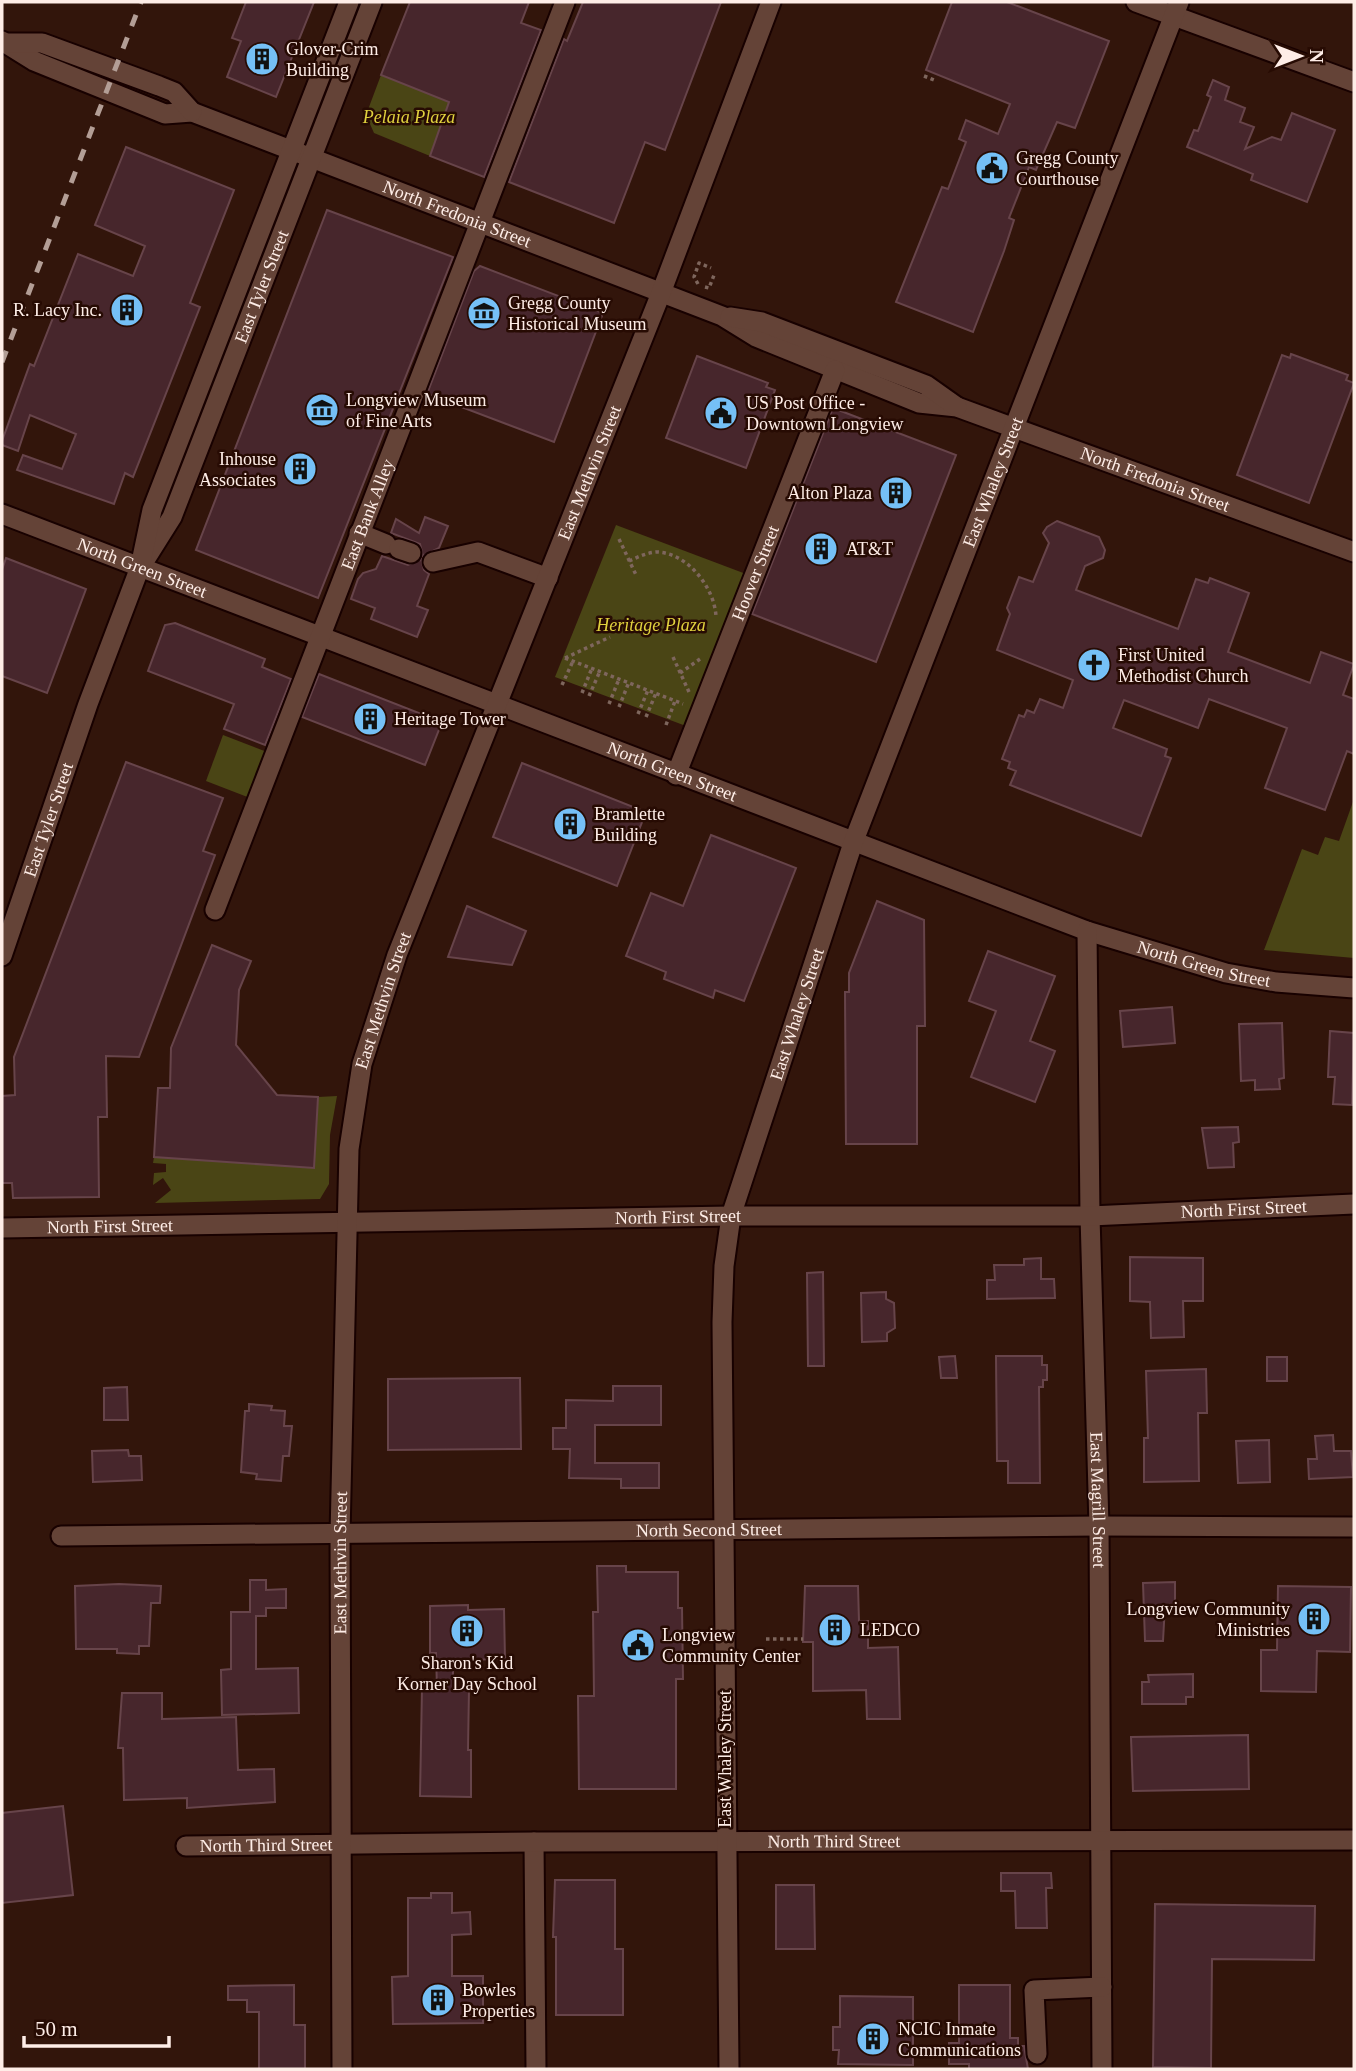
<svg xmlns="http://www.w3.org/2000/svg" width="1356" height="2071" font-family="Georgia,serif">
<rect width="100%" height="100%" fill="#32150b"/>
<g fill="#4a4515">
<path d="M381,75L449,102L444,115L450,118L438,134L430,156L374,133L366,115Z"/>
<path d="M616,525L746,574L686,726L555,677Z"/>
<path d="M223,735L267,752L250,798L206,781Z"/>
<path d="M1354,799V958L1264,950L1302,849L1318,855L1325,837L1339,841Z"/>
<path d="M337,1096L330,1135L329,1184L320,1199L155,1203L171,1190L163,1178L153,1185L154,1173L166,1172V1164L153,1163L154,1157L318,1097Z"/>
</g>
<g fill="#47262c" stroke="#67444a" stroke-width="2">
<path d="M246,2H314L276,97L227,77L241,41L232,38Z"/>
<path d="M410,2H529L521,23L541,30L484,177L430,156L449,102L381,75Z"/>
<path d="M583,2H721L665,150L645,142L614,223L509,182L564,39L567,41Z"/>
<path d="M952,2H1007L1109,41L1075,128L1057,122L1036,170L1029,167L1009,218L1014,220L1004,251L973,332L896,302L942,187L948,189L966,142L959,139L966,120L998,134L1010,104L926,70Z"/>
<path d="M1213,80L1229,87L1225,100L1245,108L1240,122L1254,127L1245,149L1272,137L1281,140L1292,113L1335,130L1307,202L1251,180L1253,174L1187,147L1194,130L1198,131L1211,97L1207,95Z"/>
<path d="M126,147L234,190L190,303L200,307L133,477L125,473L114,504L17,470L23,455L62,469L76,434L30,415L18,451L2,445V441L30,364L34,366L78,254L133,276L145,246L95,225Z"/>
<path d="M327,210L453,257L318,598L196,550Z"/>
<path d="M480,266L603,313L554,442L427,394L474,271Z"/>
<path d="M1291,354L1348,375L1346,380L1354,383L1309,503L1237,475L1282,355L1290,358Z"/>
<path d="M697,356L768,383L766,387L775,390L746,468L666,438Z"/>
<path d="M833,408L956,455L876,662L752,614Z"/>
<path d="M425,517L448,526L439,548L423,556L420,544L391,533L396,519L419,533Z"/>
<path d="M1057,521L1099,537L1105,550L1103,558L1085,566L1076,590L1178,629L1196,579L1208,583L1210,578L1249,593L1228,652L1310,683L1321,652L1354,664L1343,695L1354,699V754L1347,751L1325,810L1265,788L1287,728L1209,699L1198,728L1124,700L1113,728L1167,749L1165,756L1171,758L1141,836L1010,785L1016,771L1008,768L1010,762L1002,759L1019,715L1024,717L1027,710L1034,713L1040,699L1063,708L1073,680L997,650L1010,614L1007,608L1019,577L1033,582L1049,543L1043,533L1047,527Z"/>
<path d="M382,556L408,565L421,559L424,570L429,574L417,606L428,610L417,637L371,619L375,608L351,599L358,579L363,573L376,569Z"/>
<path d="M6,558L86,589L47,693L2,676V570Z"/>
<path d="M175,623L265,659L262,667L291,679L265,745L224,729L234,704L148,671L165,625Z"/>
<path d="M319,674L442,722L425,765L302,717Z"/>
<path d="M126,762L223,798L203,851L215,855L139,1057L106,1056L107,1117H98L99,1197L13,1198L12,1183H2V1096L15,1095L14,1057Z"/>
<path d="M522,763L646,812L617,886L493,837Z"/>
<path d="M711,835L796,868L744,1001L715,990L713,998L664,979L666,972L626,956L651,893L683,906Z"/>
<path d="M877,901L924,920L925,1026H917V1144H846L845,992H849V973Z"/>
<path d="M467,906L526,931L512,965L448,957Z"/>
<path d="M212,945L251,961L239,990L236,1045L277,1095L318,1097L314,1168L154,1157L158,1088H170L171,1048Z"/>
<path d="M988,951L1055,976L1030,1041L1055,1051L1035,1102L971,1077L996,1011L969,1001Z"/>
<path d="M1172,1007L1175,1043L1123,1047L1120,1011Z"/>
<path d="M1282,1023L1284,1078L1279,1079L1280,1089L1255,1090V1080L1241,1081L1239,1024Z"/>
<path d="M1330,1031L1354,1033L1352,1105L1333,1104L1335,1077H1328Z"/>
<path d="M1238,1127L1239,1142L1233,1143L1234,1167L1208,1168L1202,1128Z"/>
<path d="M1130,1257L1203,1258V1301H1183L1184,1337L1151,1338L1150,1302L1130,1301Z"/>
<path d="M1041,1258V1279H1054L1055,1298L987,1299V1280H995L994,1265H1024V1259Z"/>
<path d="M823,1272L824,1366H808L807,1273Z"/>
<path d="M886,1292V1299L894,1303L895,1328L887,1333V1341L862,1342L861,1293Z"/>
<path d="M955,1356L957,1378H941L939,1357Z"/>
<path d="M996,1356H1042V1365H1047V1380H1043V1387H1039L1040,1483H1008V1461H997Z"/>
<rect x="1267" y="1357" width="20" height="24"/>
<path d="M1206,1369L1207,1413H1198L1199,1481L1144,1482V1438H1148L1146,1371Z"/>
<path d="M520,1378L521,1449L388,1450V1379Z"/>
<path d="M613,1386H661V1425H595V1463H659V1488H621V1479L569,1478L570,1449H553V1428H566V1400L613,1401Z"/>
<path d="M127,1387L128,1420H104V1388Z"/>
<path d="M249,1404L272,1406L271,1410L285,1411L284,1426H292L289,1456H283L281,1481L256,1479L257,1474L241,1472L245,1411H249Z"/>
<path d="M1333,1435L1334,1451H1351L1353,1477L1309,1479L1308,1459H1317L1315,1436Z"/>
<path d="M1269,1440L1270,1482L1238,1483L1236,1441Z"/>
<path d="M128,1450L129,1456H141L142,1480L93,1482L92,1451Z"/>
<path d="M597,1566H626V1572H678V1608H682L683,1679H676V1789H579L578,1696H594L593,1612H598Z"/>
<path d="M250,1580H266V1590L286,1589V1608H266V1616H256V1669L298,1668L299,1713L222,1715L221,1670L231,1669V1612H250Z"/>
<path d="M1175,1582V1604L1165,1605L1163,1641H1145L1143,1583Z"/>
<path d="M119,1584L161,1586L160,1603H151L149,1646H139V1654L117,1653V1649H76L75,1586Z"/>
<path d="M805,1586H858L859,1621H868V1648L898,1647L900,1719H867L866,1690L813,1691V1642H803Z"/>
<path d="M1278,1586L1351,1587L1350,1652L1317,1651L1316,1692L1261,1691V1650H1277Z"/>
<path d="M468,1605V1610L504,1609L505,1659L453,1660V1689H469L468,1750H471V1797L420,1796L422,1688L437,1689L436,1653H430V1606Z"/>
<path d="M1193,1674V1697H1186V1704H1142V1682H1149L1148,1675Z"/>
<path d="M122,1693H162V1719L236,1717L238,1770L274,1769L275,1802L187,1808V1798L124,1800L123,1748H118Z"/>
<path d="M1248,1735L1249,1789L1133,1791L1131,1737Z"/>
<path d="M63,1806L73,1895L2,1903V1813Z"/>
<path d="M1001,1873H1051L1052,1888H1046L1047,1928H1016L1015,1891H1001Z"/>
<path d="M555,1880H615V1949H623V2015H556V1937H553Z"/>
<path d="M776,1885H814L815,1949H776Z"/>
<path d="M431,1893H452V1913L470,1912L471,1934L452,1935V1976H483V2023L393,2024L392,1977L408,1976V1898H431Z"/>
<path d="M1155,1904L1315,1906L1314,1960L1212,1959L1211,2068L1153,2067Z"/>
<path d="M294,1985V2025H305V2069H259V2012H247V2000H228V1986Z"/>
<path d="M959,1985H1010V2038H1018V2046H1024L1028,2069H969V2064H949V2043H959Z"/>
<path d="M840,1996L913,1997V2065L838,2064L839,2050H833V2027H840Z"/>
</g>
<g fill="none" stroke-linecap="round" stroke-linejoin="round">
<defs>
<g id="minor">
<path d="M1136,2L1354,82"/>
<path id="s1" d="M2,41L34,61L165,114L192,112L722,316L756,337L919,403L957,407L1354,552"/>
<path d="M8,43H42L159,86L174,92L192,112"/>
<path d="M730,317L762,322L926,385L957,407"/>
<path id="s2" d="M2,514L1087,931L1226,973L1276,982L1354,988"/>
<path d="M359,533L386,544"/>
<path d="M399,549L411,553"/>
<path id="s3" d="M145,560L172,517L372,2"/>
<path d="M433,562L478,552L548,578"/>
<path id="s4" d="M676,775L835,370"/>
<path id="s5" d="M215,910L565,2"/>
<path id="s6" d="M1087,931L1090,1216L1099,1526L1102,2069"/>
<path id="s7" d="M2,956L88,704L140,567L152,510L349,2"/>
<path id="s8" d="M2,1228L731,1216H1090L1354,1204"/>
<path id="s9" d="M61,1536L1099,1526L1354,1527"/>
<path d="M534,1842L536,2069"/>
<path id="s10" d="M186,1846L534,1842L1354,1840"/>
<path d="M1037,2054L1034,1990L1102,1987"/>
<path id="s11" d="M342,2069L340,1535L349,1149L362,1064L397,955L661,293L771,2"/>
<path id="s12" d="M729,2069L722,1322L724,1266L731,1216L853,843L1179,2"/>
</g>
</defs>
<use href="#minor" stroke="#180100" stroke-width="23"/>
<g stroke="#7e665d" stroke-width="3.5" stroke-dasharray="3.5 3.5" stroke-linecap="butt">
<path d="M924,76L937,81"/>
<path d="M698,284L694,277L699,263L711,268"/>
<path d="M705,287L709,288L714,275"/>
<path d="M619,539L637,577"/>
<path d="M629,561C638,557 646,553 656,552C687,552 715,588 716,617"/>
<path d="M673,657L689,692"/>
<path d="M565,658L683,704"/>
<path d="M565,658L610,637"/>
<path d="M680,673L700,659"/>
<path d="M562,685L573,661"/>
<path d="M582,693L592,668"/>
<path d="M589,696L600,671"/>
<path d="M609,704L619,679"/>
<path d="M619,707L629,682"/>
<path d="M638,714L648,690"/>
<path d="M646,717L656,693"/>
<path d="M666,725L675,701"/>
<path d="M766,1639H803"/>
</g>
<use href="#minor" stroke="#644337" stroke-width="19"/>
<path stroke="#b39e96" stroke-width="5" stroke-dasharray="12 12" stroke-linecap="butt" d="M2,362L141,2"/>
</g>
<defs>
<symbol id="building-disc" viewBox="-11 -11 22 22"><circle r="9.5" fill="#75c0f6" stroke="#270b03"/><path d="M-4-6H4V6H1V3H-1V6H-4ZM-2.5-4.3h1.7v1.8h-1.7ZM.8-4.3h1.7v1.8H.8ZM-2.5-1h1.7V.8h-1.7ZM.8-1h1.7V.8H.8Z" fill="#111"/></symbol>
<symbol id="civic-disc" viewBox="-11 -11 22 22"><circle r="9.5" fill="#75c0f6" stroke="#270b03"/><path d="M-.6-6.5H3V-4.5H.6V-3L4-1V1h2V6H-6V1h2V-1L-.6-3ZM-1.2 2.5V6h2.4V2.5Z" fill="#111"/></symbol>
<symbol id="museum-disc" viewBox="-11 -11 22 22"><circle r="9.5" fill="#75c0f6" stroke="#270b03"/><path d="M0-6L6-3V-2H-6V-3ZM-5-1h2V3h-2ZM-1-1h2V3h-2ZM3-1h2V3H3ZM-6 4H6V6H-6Z" fill="#111"/></symbol>
<symbol id="church-disc" viewBox="-11 -11 22 22"><circle r="9.5" fill="#75c0f6" stroke="#270b03"/><path d="M-1.2-6h2.4v3.5h3.3v2.4h-3.3V6h-2.4V-.1h-3.3v-2.4h3.3Z" fill="#111"/></symbol>
</defs>
<g fill-rule="evenodd">
<use href="#building-disc" x="243" y="40" width="38" height="38"/>
<use href="#civic-disc" x="973" y="149" width="38" height="38"/>
<use href="#building-disc" x="108" y="291" width="38" height="38"/>
<use href="#museum-disc" x="465" y="294" width="38" height="38"/>
<use href="#museum-disc" x="303" y="391" width="38" height="38"/>
<use href="#civic-disc" x="702" y="394" width="38" height="38"/>
<use href="#building-disc" x="281" y="450" width="38" height="38"/>
<use href="#building-disc" x="877" y="474" width="38" height="38"/>
<use href="#building-disc" x="802" y="530" width="38" height="38"/>
<use href="#church-disc" x="1075" y="646" width="38" height="38"/>
<use href="#building-disc" x="351" y="700" width="38" height="38"/>
<use href="#building-disc" x="551" y="805" width="38" height="38"/>
<use href="#building-disc" x="1295" y="1600" width="38" height="38"/>
<use href="#building-disc" x="816" y="1611" width="38" height="38"/>
<use href="#building-disc" x="448" y="1612" width="38" height="38"/>
<use href="#civic-disc" x="619" y="1626" width="38" height="38"/>
<use href="#building-disc" x="419" y="1981" width="38" height="38"/>
<use href="#building-disc" x="854" y="2020" width="38" height="38"/>
</g>
<g text-anchor="middle" dominant-baseline="central" stroke-width="5" stroke-linejoin="round" paint-order="stroke">
<g font-size="18" fill="#feede7" stroke="#270b03" text-anchor="start">
<text x="286" y="49">Glover-Crim<tspan x="286" dy="21">Building</tspan></text>
<text x="1016" y="158">Gregg County<tspan x="1016" dy="21">Courthouse</tspan></text>
<text x="508" y="303">Gregg County<tspan x="508" dy="21">Historical Museum</tspan></text>
<text x="102" y="310" text-anchor="end">R. Lacy Inc.</text>
<text x="346" y="400">Longview Museum<tspan x="346" dy="21">of Fine Arts</tspan></text>
<text x="746" y="403">US Post Office -<tspan x="746" dy="21">Downtown Longview</tspan></text>
<text x="276" y="459" text-anchor="end">Inhouse<tspan x="276" dy="21">Associates</tspan></text>
<text x="872" y="493" text-anchor="end">Alton Plaza</text>
<text x="846" y="549">AT&amp;T</text>
<text x="1118" y="655">First United<tspan x="1118" dy="21">Methodist Church</tspan></text>
<text x="394" y="719">Heritage Tower</text>
<text x="594" y="814">Bramlette<tspan x="594" dy="21">Building</tspan></text>
<text x="1290" y="1609" text-anchor="end">Longview Community<tspan x="1290" dy="21">Ministries</tspan></text>
<text x="860" y="1630">LEDCO</text>
<text x="662" y="1635">Longview<tspan x="662" dy="21">Community Center</tspan></text>
<text x="467" y="1663" text-anchor="middle">Sharon's Kid<tspan x="467" dy="21">Korner Day School</tspan></text>
<text x="462" y="1990">Bowles<tspan x="462" dy="21">Properties</tspan></text>
<text x="898" y="2029">NCIC Inmate<tspan x="898" dy="21">Communications</tspan></text>
</g>
<g font-size="18" font-style="italic" fill="#e0d13e" stroke="#270b03">
<text x="409" y="117">Pelaia Plaza</text>
<text x="651" y="625">Heritage Plaza</text>
</g>
<g font-size="18" fill="#feede7" stroke="#270b03">
<text stroke="none"><textPath href="#s1" startOffset="490">North Fredonia Street</textPath></text>
<text stroke="none"><textPath href="#s3" startOffset="298">East Tyler Street</textPath></text>
<text stroke="none"><textPath href="#s11" startOffset="1640">East Methvin Street</textPath></text>
<text stroke="none"><textPath href="#s1" startOffset="1239">North Fredonia Street</textPath></text>
<text stroke="none"><textPath href="#s12" startOffset="1633">East Whaley Street</textPath></text>
<text stroke="none"><textPath href="#s5" startOffset="424">East Bank Alley</textPath></text>
<text stroke="none"><textPath href="#s2" startOffset="150">North Green Street</textPath></text>
<text stroke="none"><textPath href="#s4" startOffset="217">Hoover Street</textPath></text>
<text stroke="none"><textPath href="#s2" startOffset="718">North Green Street</textPath></text>
<text stroke="none"><textPath href="#s7" startOffset="144">East Tyler Street</textPath></text>
<text stroke="none"><textPath href="#s2" startOffset="1284">North Green Street</textPath></text>
<text stroke="none"><textPath href="#s11" startOffset="1073">East Methvin Street</textPath></text>
<text stroke="none"><textPath href="#s12" startOffset="1066">East Whaley Street</textPath></text>
<text stroke="none"><textPath href="#s8" startOffset="1242">North First Street</textPath></text>
<text stroke="none"><textPath href="#s8" startOffset="676">North First Street</textPath></text>
<text stroke="none"><textPath href="#s8" startOffset="108">North First Street</textPath></text>
<text stroke="none"><textPath href="#s6" startOffset="569">East Magrill Street</textPath></text>
<text stroke="none"><textPath href="#s9" startOffset="648">North Second Street</textPath></text>
<text stroke="none"><textPath href="#s11" startOffset="506">East Methvin Street</textPath></text>
<text transform="translate(725 1759) rotate(-90)">East Whaley Street</text>
<text stroke="none"><textPath href="#s10" startOffset="648">North Third Street</textPath></text>
<text stroke="none"><textPath href="#s10" startOffset="80">North Third Street</textPath></text>
</g>
</g>
<rect width="1356" height="2071" fill="none" stroke="#feede7" stroke-width="7"/>
<g transform="translate(1300 56) rotate(90)" stroke="#270b03" stroke-width="5" paint-order="stroke">
<path d="M0-5L12 26L0 18L-12 26Z" fill="#feede7"/>
<text y="-10" font-size="19" font-weight="bold" text-anchor="middle" fill="#feede7">N</text>
</g>
<path d="M24 2036v10h145v-10" fill="none" stroke="#feede7" stroke-width="3.5"/>
<text x="35" y="2036" font-size="21" fill="#feede7" stroke="#270b03" stroke-width="5" paint-order="stroke">50 m</text>
</svg>
